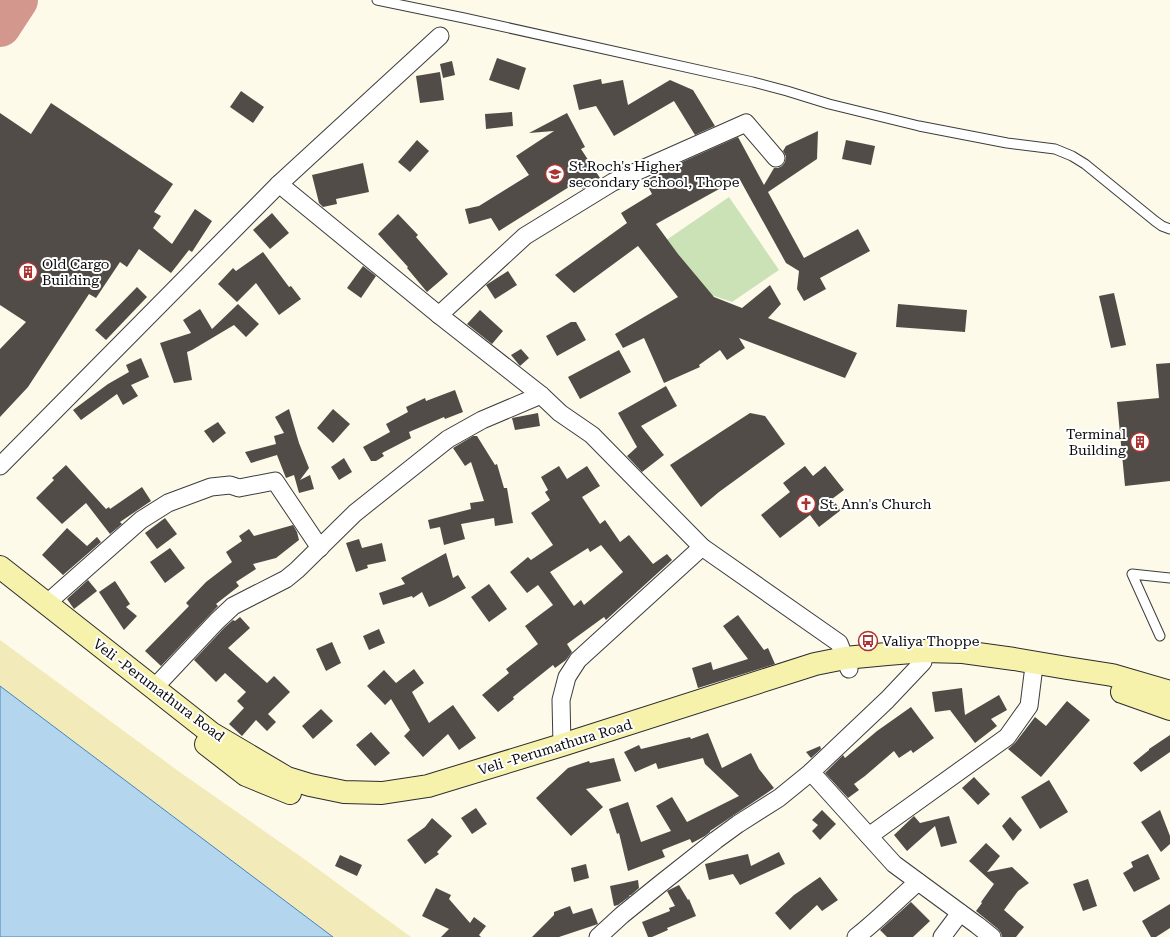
<svg xmlns="http://www.w3.org/2000/svg" width="1170" height="937" font-family="'Roboto Serif',serif">
<rect width="100%" height="100%" fill="#fdfae9"/>
<path fill="#cbe2b7" d="M729,197L779,270L732,302L694,289L662,243Z"/>
<path fill="#f3eaba" d="M0,640L181,773L300,856L411,937H333L0,686Z"/>
<path fill="#b3d5ee" stroke="#4385bd" d="M0,686L333,937H0Z"/>
<g fill="none" stroke-linecap="round" stroke-linejoin="round">
<path stroke="#d3978e" stroke-width="42" d="M0,26L17,0"/>
</g>
<g fill="#514c47" fill-rule="evenodd">
<path d="M497,58L526,68L519,90L489,80Z"/>
<path d="M452,61L455,75L443,78L440,64Z"/>
<path d="M440,72L444,100L420,103L416,76Z"/>
<path d="M601,79L602,84L623,80L628,105L670,80L693,90L715,126L695,135L674,101L614,136L596,106L579,110L573,85Z"/>
<path d="M241,91L264,107L253,123L230,107Z"/>
<path d="M51,103L173,184L154,212L161,216L153,228L172,244L195,209L212,221L192,252L189,250L171,273L139,249L127,267L120,262L96,298L89,294L28,387L0,417V349L26,322L0,305V113L31,134Z"/>
<path d="M512,112L513,126L486,129L485,114Z"/>
<path d="M567,113L585,147L581,149L600,178L582,189L577,182L499,231L491,218L469,224L465,209L479,206L529,175L516,156L554,131L529,133Z"/>
<path d="M818,131L817,159L768,192L804,258L858,229L870,251L820,278L826,289L804,301L797,289L799,271L786,263L739,178L656,224L678,254L714,297L742,308L770,285L781,304L768,318L857,353L845,378L739,338L745,348L727,360L720,350L699,365L700,367L664,383L644,338L623,348L615,334L678,297L638,246L574,293L555,275L627,223L621,213L652,194L645,181L664,170L738,137L764,185L774,168H778L782,166L785,162L786,156L783,151L786,146Z"/>
<path d="M417,140L429,151L410,172L398,162Z"/>
<path d="M846,140L875,146L871,165L842,159Z"/>
<path d="M363,163L369,192L336,199L337,204L323,207L319,203L312,175Z"/>
<path d="M272,213L289,233L270,249L253,230Z"/>
<path d="M398,214L418,235L416,237L448,274L427,292L407,268L408,267L378,234Z"/>
<path d="M263,252L289,287L291,286L301,299L279,315L256,283L237,302L218,284L233,268L236,271Z"/>
<path d="M363,266L376,276L361,298L347,288Z"/>
<path d="M508,271L517,285L495,299L486,285Z"/>
<path d="M137,287L147,297L106,340L95,330Z"/>
<path d="M1114,293L1126,345L1111,348L1099,296Z"/>
<path d="M238,304L259,324L246,337L234,325L192,350L187,352L192,380L174,383L160,343L191,333L183,320L200,309L212,329Z"/>
<path d="M898,304L967,310L965,332L896,327Z"/>
<path d="M480,310L503,331L492,344L467,324Z"/>
<path d="M571,322H576L586,340L557,356L546,336Z"/>
<path d="M521,349L529,358L520,366L511,355Z"/>
<path d="M619,350L631,372L580,399L568,377Z"/>
<path d="M141,358L149,377L131,385L138,396L123,405L117,394L81,420L73,410L108,384L129,372L126,365Z"/>
<path d="M1170,363V481L1125,486L1117,402L1159,398L1156,364Z"/>
<path d="M666,386L677,406L641,426L664,455L642,472L627,456L637,447L618,413Z"/>
<path d="M455,390L463,412L445,419L444,417L409,432L411,438L382,453L384,456L376,461H371L363,447L390,432L386,424L408,412L406,407L425,398L426,401Z"/>
<path d="M289,409L299,443L309,468L300,480L310,475L314,489L299,493L294,475L286,478L277,455L251,463L245,452L276,444L274,436L284,433L275,417Z"/>
<path d="M333,409L350,424L333,443L317,428Z"/>
<path d="M538,413L540,426L515,430L512,418Z"/>
<path d="M750,413L765,416L785,444L719,492L701,507L670,465Z"/>
<path d="M218,422L226,433L213,443L204,431Z"/>
<path d="M473,436H477L495,465L497,464L504,488H507L513,523L495,526L494,518L461,524L465,539L444,545L440,527L430,529L428,520L471,509L470,503L484,501L471,462L465,466L453,448Z"/>
<path d="M344,458L352,472L339,480L331,467Z"/>
<path d="M66,465L106,509L109,507L110,509L142,487L151,501L120,522L122,524L110,534L86,503L62,524L36,498L54,480L52,478Z"/>
<path d="M559,466L567,479L587,466L600,486L582,497L600,524L605,520L620,542L629,535L653,564L667,554L672,560L606,620L604,617L567,644L572,652L566,660L555,668L553,665L513,697L514,699L498,712L482,695L509,673L506,669L538,644L525,626L553,605L538,585L527,593L510,572L528,557L531,560L553,545L531,513L550,500L545,492L548,490L541,477ZM601,545L623,572L584,605L581,600L574,606L550,572L588,548L590,552Z"/>
<path d="M805,466L813,476L825,466L844,490L832,499L841,510L819,527L810,515L780,538L761,515L790,492L783,483Z"/>
<path d="M165,518L177,534L157,549L145,533Z"/>
<path d="M293,525L297,532L299,540L276,558L253,564L256,569L236,582L239,586L216,604L218,606L161,666L145,651L189,606L186,603L206,582L232,562L226,552L242,541L239,536L249,529L254,536Z"/>
<path d="M67,528L87,546L97,537L101,542L63,575L42,555Z"/>
<path d="M359,539L362,548L382,543L386,561L367,565L368,568L356,572L346,543Z"/>
<path d="M170,548L185,568L165,583L150,562Z"/>
<path d="M446,553L453,578L458,575L466,588L444,600L429,607L422,592L413,598L412,596L383,605L379,593L405,584L401,578Z"/>
<path d="M88,580L97,591L74,609L67,599Z"/>
<path d="M115,581L130,604L126,607L137,616L124,630L99,592Z"/>
<path d="M489,584L507,609L489,622L471,597Z"/>
<path d="M738,615L764,650L768,648L775,664L698,688L692,668L711,662L713,670L748,659L723,626Z"/>
<path d="M240,617L250,628L228,648L267,683L274,676L290,692L268,714L276,722L267,731L256,720L242,736L229,724L244,708L237,701L246,692L225,673L216,682L194,660L224,628L233,620L235,621Z"/>
<path d="M379,629L385,643L369,650L363,636Z"/>
<path d="M332,642L341,663L326,671L316,649Z"/>
<path d="M414,669L424,683L412,692L429,723L453,705L476,738L459,750L448,734L423,757L404,736L410,730L391,699L385,705L367,686L384,670L396,683Z"/>
<path d="M962,688L965,715L999,695L1007,710L991,719L997,726L975,743L950,710L935,712L932,692Z"/>
<path d="M1067,701L1090,720L1041,777L1008,749L1015,743L1035,717L1046,726Z"/>
<path d="M911,707L934,738L913,753L911,750L899,758L894,751L865,776L854,784L859,790L848,798L825,773L843,755L845,758L877,731Z"/>
<path d="M321,709L333,721L313,739L302,726Z"/>
<path d="M371,732L390,753L375,766L356,745Z"/>
<path d="M708,733L722,768L751,753L759,769L774,788L764,795L710,831V832L705,836L692,843L690,839L662,850L665,857L628,871L619,833L617,834L609,809L628,802L641,842L671,831L656,806L672,797L687,822L739,796L705,764L703,758L658,769L656,763L635,772L624,752L639,745L641,749L690,737L691,739Z"/>
<path d="M1170,735V752L1141,772L1133,763L1149,750V749Z"/>
<path d="M820,746L821,749L811,758L806,752Z"/>
<path d="M614,758L621,781L586,789L603,807L571,836L536,798L568,768L589,761L590,763Z"/>
<path d="M974,777L990,794L978,805L962,788Z"/>
<path d="M1049,780L1068,812L1040,829L1021,797Z"/>
<path d="M476,808L487,824L472,834L461,818Z"/>
<path d="M822,810L836,824L820,840L812,831L818,825L812,820Z"/>
<path d="M1160,810L1170,836V844L1161,852L1141,822Z"/>
<path d="M914,816L920,823L949,816L957,843L941,847L935,826L907,851L894,835Z"/>
<path d="M1010,817L1022,830L1013,841L1002,826Z"/>
<path d="M432,818L452,836L437,852L439,854L425,864L407,840L425,827Z"/>
<path d="M986,843L1000,856L987,872L1012,867L1029,883L1018,891L1004,910L1024,927L1016,937H1002L1001,933L998,929L976,911L982,903L981,902L994,884L969,861Z"/>
<path d="M779,852L785,864L740,885L733,874L709,880L705,864L748,854L751,866Z"/>
<path d="M1148,854L1160,879L1134,892L1123,873L1133,867L1131,862Z"/>
<path d="M340,855L362,865L357,876L335,866Z"/>
<path d="M586,864L589,878L574,882L571,868Z"/>
<path d="M820,877L838,900L822,911L817,905L790,930L775,913L794,895Z"/>
<path d="M1088,879L1097,906L1083,911L1073,884Z"/>
<path d="M638,880L639,888L631,895H629L630,896L618,905L614,906L610,886Z"/>
<path d="M679,885L688,900L689,899L696,916L667,928L668,930L652,937H648L642,922L670,911L669,908L675,906L667,891Z"/>
<path d="M436,888L451,895L449,899L470,923L474,917L486,926L479,935L481,937H441L449,929L422,916Z"/>
<path d="M911,902L930,921L913,937H887L880,930Z"/>
<path d="M1170,904V928L1156,937H1151L1142,921Z"/>
<path d="M570,906L573,914L592,908L598,924L559,937H532L554,915V912Z"/>
</g>
<g fill="none" stroke-linecap="round" stroke-linejoin="round">
<defs>
<g id="service">
<path d="M377,0L464,18L753,82L787,91L829,104L919,126L1007,143L1055,149L1072,156L1085,164L1155,221L1162,226L1170,229"/>
<path d="M1160,636L1132,574L1170,578"/>
</g>
<g id="minor">
<path d="M279,184L439,315L541,395L560,413L592,435L702,547L839,643L849,669"/>
<path d="M439,315L525,236L613,182L746,123L776,158"/>
<path d="M0,466L279,184L440,36"/>
<path d="M46,604L141,520L168,503L211,487L230,485L239,488L275,481L320,548"/>
<path d="M154,688L217,621L233,606L286,579L297,570L355,513L448,439L482,420L541,395"/>
<path d="M562,745L561,700L567,677L578,660L702,547"/>
<path d="M811,772L894,864L977,925L992,937"/>
<path d="M869,836L1007,737L1029,706L1033,674"/>
<path d="M598,937L622,915L659,885L716,840L738,824L779,798L811,772L887,700L923,662"/>
<path d="M856,937C878,920 897,900 918,882"/>
<path d="M942,937L960,913"/>
</g>
<g id="secondary">
<path d="M0,567L211,733L287,778L310,785L344,792L382,793L428,786L562,745L815,664L845,658L887,654L924,651L963,652L1014,659L1067,668L1112,675L1170,692"/>
<path d="M1122,692L1170,709"/>
<path d="M206,744L246,775L290,793"/>
</g>
</defs>
<use href="#service" stroke="#3d3d3d" stroke-width="11"/>
<use href="#minor" stroke="#3d3d3d" stroke-width="19"/>
<use href="#secondary" stroke="#2c2c2c" stroke-width="24"/>
<use href="#service" stroke="#fff" stroke-width="9"/>
<use href="#minor" stroke="#fff" stroke-width="17"/>
<use href="#secondary" stroke="#f6f2ab" stroke-width="22"/>
</g>
<defs>
<symbol id="school-ring" viewBox="-11 -11 22 22"><circle r="9.5" fill="#fff" stroke="#a93432" stroke-width="1.5"/><path d="M0-5L7-2L0 1L-7-2ZM-4 1L0 2.5L4 1V4Q0 6-4 4Z" fill="#a93432"/></symbol>
<symbol id="building-ring" viewBox="-11 -11 22 22"><circle r="9.5" fill="#fff" stroke="#a93432" stroke-width="1.5"/><path d="M-4-6H4V6H1V3H-1V6H-4ZM-2.5-4.3h1.7v1.8h-1.7ZM.8-4.3h1.7v1.8H.8ZM-2.5-1h1.7V.8h-1.7ZM.8-1h1.7V.8H.8Z" fill="#a93432"/></symbol>
<symbol id="church-ring" viewBox="-11 -11 22 22"><circle r="9.5" fill="#fff" stroke="#a93432" stroke-width="1.5"/><path d="M-1.2-6h2.4v3.5h3.3v2.4h-3.3V6h-2.4V-.1h-3.3v-2.4h3.3Z" fill="#a93432"/></symbol>
<symbol id="bus-ring" viewBox="-11 -11 22 22"><circle r="9.5" fill="#fff" stroke="#a93432" stroke-width="1.5"/><path d="M-5-6H5V4H4V6H2V4H-2V6H-4V4H-5ZM-3.5-4V0h7V-4ZM-3.5 1.2v1.5H-2V1.2ZM2 1.2v1.5H3.5V1.2Z" fill="#a93432"/></symbol>
</defs>
<g fill-rule="evenodd">
<use href="#school-ring" x="544" y="163" width="22" height="22"/>
<use href="#building-ring" x="17" y="261" width="22" height="22"/>
<use href="#building-ring" x="1129" y="431" width="22" height="22"/>
<use href="#church-ring" x="795" y="493" width="22" height="22"/>
<use href="#bus-ring" x="857" y="630" width="22" height="22"/>
</g>
<g text-anchor="middle" dominant-baseline="central" stroke-width="4" stroke-linejoin="round" paint-order="stroke">
<g font-size="14" fill="#0a0a0a" stroke="#fff" text-anchor="start">
<text x="569" y="166">St.Roch's Higher<tspan x="569" dy="16">secondary school, Thope</tspan></text>
<text x="42" y="264">Old Cargo<tspan x="42" dy="16">Building</tspan></text>
<text x="1126" y="434" text-anchor="end">Terminal<tspan x="1126" dy="16">Building</tspan></text>
<text x="820" y="504">St. Ann's Church</text>
<text x="882" y="641">Valiya Thoppe</text>
</g>
<g font-size="14" fill="#0a0a0a" stroke="#fff">
<text transform="translate(159 690) rotate(37)">Veli -Perumathura Road</text>
<text transform="translate(555 747) rotate(-17)">Veli -Perumathura Road</text>
</g>
</g>
</svg>
